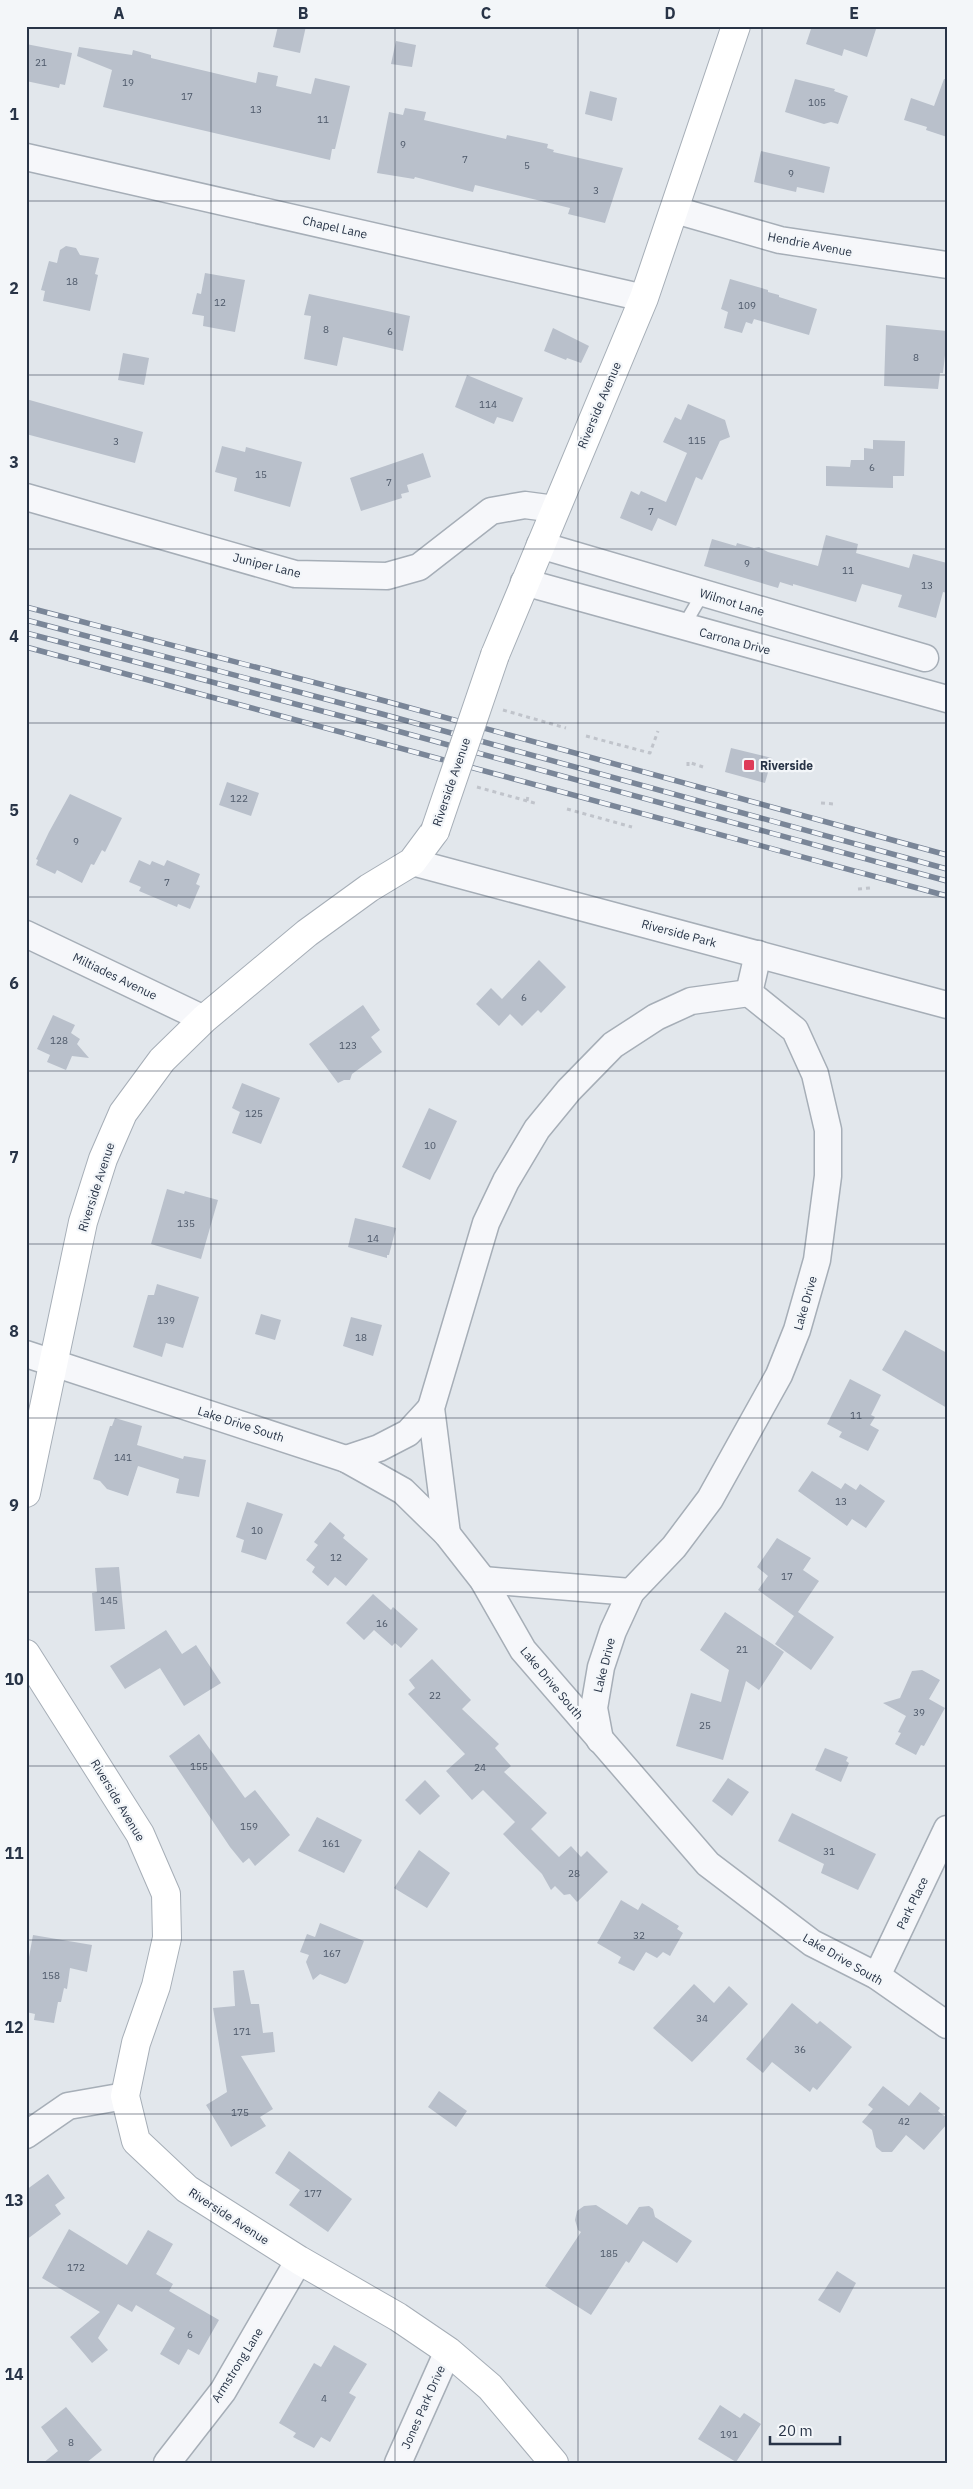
<svg xmlns="http://www.w3.org/2000/svg" width="973" height="2489" font-family="'IBM Plex Sans',sans-serif">
<rect width="100%" height="100%" fill="#e2e7ec"/>
<g fill="#b9c0cb">
<path d="M278,26H306L300,53L273,47Z"/>
<path d="M812,26H877L867,57L844,49L842,56L806,44Z"/>
<path d="M396,41L416,45L412,67L391,64Z"/>
<path d="M26,44L72,53L65,85L60,84L59,88L26,81Z"/>
<path d="M79,47L132,55L133,50L151,55V58L256,83L258,72L278,76L276,86L311,94L315,78L350,86L335,149H332L330,160L103,107L112,70L77,56Z"/>
<path d="M795,79L835,89L834,91L848,96L838,124L831,122L824,124L785,112Z"/>
<path d="M944,79H947V137L926,130L927,127L904,120L911,98L934,106Z"/>
<path d="M590,91L617,98L612,121L585,114Z"/>
<path d="M405,108L426,112L424,120L506,139L507,135L548,144L547,148L554,150L553,152L623,168L605,223L568,214L570,208L475,185L473,192L415,177L414,179L377,173L389,112L403,115Z"/>
<path d="M761,151L830,167L824,193L797,187L796,192L754,182Z"/>
<path d="M66,246L76,248L80,255L99,258L95,274L98,275L90,311L43,301L45,291L41,290L49,261L57,263L60,250Z"/>
<path d="M205,273L245,280L235,332L203,326L204,316L192,314L197,293L201,294Z"/>
<path d="M730,279L768,290V292L779,295V297L817,309L809,335L754,319L752,324L746,322L742,333L724,328L728,312L721,309Z"/>
<path d="M309,294L410,316L403,351L343,337L337,366L304,359L311,316L304,315Z"/>
<path d="M886,325L947,331V355H945L943,373H940L938,389L884,386Z"/>
<path d="M553,328L589,346L581,363L567,358L566,360L544,351Z"/>
<path d="M123,353L149,358L144,385L118,380Z"/>
<path d="M467,375L523,398L513,422L497,417L494,424L455,407Z"/>
<path d="M26,399L143,432L135,463L26,434Z"/>
<path d="M688,404L725,420L730,437L720,441L702,480L696,477L676,526L658,518L652,531L620,518L631,491L639,495L641,491L666,502L687,453L663,442L675,417L681,420Z"/>
<path d="M873,440L905,441L904,476H893V488L826,486V466L850,467L851,460H864V448L873,449Z"/>
<path d="M222,446L245,452L246,447L302,462L290,507L234,491L237,478L215,472Z"/>
<path d="M423,453L431,477L407,485L409,492L401,494L402,498L361,511L350,478Z"/>
<path d="M826,535L858,544L856,553L909,568L913,554L947,563V593L943,592L936,618L898,607L902,595L862,584L856,602L793,584V586L780,582L778,588L704,566L712,539L736,546L737,543L754,548L759,547L768,552L818,566Z"/>
<path d="M731,748L772,758L765,783L725,772Z"/>
<path d="M227,782L259,793L251,816L219,805Z"/>
<path d="M70,794L122,818L105,852L102,850L94,865L91,864L82,883L57,870L55,874L36,865L38,860L36,859L49,832Z"/>
<path d="M139,860L150,865L152,861L164,866L167,860L200,874L196,884L200,886L190,909L178,904L177,907L139,891L141,887L129,882Z"/>
<path d="M539,960L566,987L541,1013L538,1010L522,1026L510,1014L499,1026L476,1004L491,988L502,999Z"/>
<path d="M363,1005L380,1030L371,1037L382,1052L352,1074L350,1080H344L338,1083L309,1044Z"/>
<path d="M53,1015L75,1025L71,1033L80,1039L77,1044L89,1058L72,1056L66,1070L47,1062L50,1055L37,1049Z"/>
<path d="M242,1083L280,1098L261,1144L232,1133L240,1112L232,1108Z"/>
<path d="M429,1108L457,1121L430,1180L402,1167Z"/>
<path d="M167,1189L184,1194L185,1191L218,1200L201,1259L151,1244Z"/>
<path d="M355,1218L396,1228L389,1255H387V1258L348,1247Z"/>
<path d="M157,1284L199,1297L183,1348L166,1343L162,1357L133,1347L148,1295H154Z"/>
<path d="M261,1314L281,1320L275,1340L255,1334Z"/>
<path d="M351,1317L382,1325L373,1356L343,1346Z"/>
<path d="M905,1330L947,1353V1408L882,1370Z"/>
<path d="M850,1379L881,1395L871,1415L875,1417L870,1425L879,1430L868,1451L839,1437L842,1432L827,1424Z"/>
<path d="M115,1418L142,1426L137,1445L183,1459L184,1456L206,1460L199,1497L176,1493L179,1479L138,1466L128,1496L107,1489L100,1481L93,1479L110,1426H112Z"/>
<path d="M812,1471L841,1489L845,1483L856,1490L860,1484L885,1501L866,1528L852,1519L847,1526L798,1491Z"/>
<path d="M247,1502L283,1514L266,1560L241,1552L244,1540L236,1537Z"/>
<path d="M330,1522L345,1535L343,1538L368,1559L346,1586L335,1577L328,1586L312,1572L315,1567L306,1560L318,1545L314,1542Z"/>
<path d="M777,1538L811,1558L803,1570L819,1581L798,1612L834,1637L811,1670L775,1644L794,1616L758,1590L768,1576L757,1567Z"/>
<path d="M119,1567L125,1629L95,1631L92,1593L97,1592L95,1568Z"/>
<path d="M373,1594L391,1610L393,1607L418,1629L401,1648L395,1643L392,1646L374,1630L364,1640L346,1623Z"/>
<path d="M725,1612L784,1652L759,1690L746,1681L723,1760L676,1746L691,1693L721,1702L729,1670L700,1650Z"/>
<path d="M166,1630L182,1654L196,1645L221,1683L184,1706L160,1668L125,1689L110,1666Z"/>
<path d="M432,1659L471,1700L462,1709L499,1744L495,1748L511,1766L504,1772L547,1813L531,1829L559,1857L571,1846L581,1857L587,1851L608,1872L577,1902L570,1894L564,1895L555,1886L551,1890L542,1874L503,1834L515,1822L483,1790L472,1800L446,1771L465,1754L408,1694L415,1688L409,1680Z"/>
<path d="M922,1670L940,1680L929,1699L945,1708L924,1746L921,1745L916,1755L895,1744L901,1733L898,1732L906,1716L883,1703L900,1698L912,1671Z"/>
<path d="M199,1734L245,1798L255,1790L290,1835L255,1866L249,1858L243,1863L230,1847L169,1756Z"/>
<path d="M825,1748L848,1757L846,1761L849,1763L841,1782L815,1770Z"/>
<path d="M728,1778L749,1792L732,1816L712,1801Z"/>
<path d="M425,1780L440,1796L420,1815L405,1800Z"/>
<path d="M792,1813L876,1854L858,1890L821,1873L824,1864L778,1841Z"/>
<path d="M317,1817L362,1840L344,1873L298,1851Z"/>
<path d="M419,1850L450,1873L427,1908L394,1888Z"/>
<path d="M621,1900L638,1910L642,1903L679,1926L677,1929L683,1933L670,1956L663,1952L657,1958L646,1952L634,1971L618,1963L621,1957L597,1943Z"/>
<path d="M320,1923L364,1941L348,1982L345,1984L320,1974L313,1980L306,1962L309,1955L300,1952L307,1934L315,1937Z"/>
<path d="M33,1935L92,1945L87,1972L70,1968L67,1989L64,1988L61,2002H58L54,2023L34,2020L35,2014L26,2012V1956L29,1957Z"/>
<path d="M244,1970L251,2004H259L263,2033L273,2032L275,2052L241,2056L273,2109L260,2117L266,2126L231,2147L206,2105L227,2092L213,2008L235,2006L233,1971Z"/>
<path d="M694,1984L714,2003L729,1986L748,2004L692,2062L653,2028Z"/>
<path d="M792,2003L817,2024L820,2021L852,2047L817,2090L813,2087L810,2092L772,2062L763,2073L746,2059Z"/>
<path d="M883,2086L909,2106L920,2092L940,2108L938,2111L947,2118V2124L924,2150L906,2135L892,2152H882L876,2147L872,2130L862,2122L873,2109L868,2105Z"/>
<path d="M439,2091L467,2111L456,2127L428,2107Z"/>
<path d="M289,2151L352,2199L328,2232L289,2205L300,2190L275,2173Z"/>
<path d="M48,2174L65,2198L55,2205L61,2214L26,2240V2190Z"/>
<path d="M596,2205L627,2225L639,2207L649,2206L653,2209L655,2217L692,2241L677,2263L643,2241L629,2263L626,2261L591,2315L545,2286L581,2232L578,2230L575,2220L577,2211L584,2206Z"/>
<path d="M69,2229L127,2265L148,2230L173,2244L156,2274L173,2284L169,2291L219,2320L199,2355L188,2349L179,2365L160,2354L175,2328L136,2305L132,2312L118,2304L98,2338L108,2350L92,2363L70,2337L100,2312L42,2278Z"/>
<path d="M837,2271L856,2283L840,2313L818,2300Z"/>
<path d="M334,2345L367,2364L349,2393L356,2397L330,2442L321,2437L314,2448L293,2437L296,2433L279,2423L314,2363L321,2367Z"/>
<path d="M720,2405L740,2418L744,2413L761,2424L736,2462L698,2439Z"/>
<path d="M66,2407L102,2450L86,2463H43L58,2451L41,2427Z"/>
</g>
<g fill="none" stroke-linecap="round" stroke-linejoin="round">
<defs>
<path id="lane" d="M683,627L703,593"/>
<g id="street">
<path d="M26,157L644,298"/>
<path d="M675,210L780,240L947,265"/>
<path d="M26,497L295,574L387,576L419,567L491,511L525,505L555,509"/>
<path d="M540,545L925,658"/>
<path d="M524,582L947,699"/>
<path d="M412,862L947,1005"/>
<path d="M26,934L204,1019"/>
<path d="M26,1354L346,1459L403,1491L447,1534L483,1580L523,1650L708,1864L812,1943L877,1976L947,2025"/>
<path d="M346,1459L379,1448L408,1433L431,1408"/>
<path d="M447,1534L431,1408L486,1223L506,1181L537,1129L569,1090L613,1045L656,1017L691,1001L749,993"/>
<path d="M483,1580L631,1592"/>
<path d="M600,1740L594,1708L601,1667L613,1631L631,1592L674,1547L710,1499L779,1375L797,1330L817,1260L828,1176V1130L815,1074L795,1030L749,993L758,954"/>
<path d="M877,1976L947,1829"/>
<path d="M26,2135L68,2106L125,2096"/>
<path d="M167,2463L223,2391L299,2260"/>
<path d="M398,2463L448,2351"/>
</g>
<g id="secondary">
<path d="M495,655L644,298L736,26"/>
<path d="M26,1493L83,1222L103,1159L123,1113L162,1060L204,1019L307,933L369,888L412,862L435,831"/>
<path d="M26,1654L140,1834L166,1894L167,1938L156,1986L136,2043L125,2096L136,2141L187,2189L299,2260L398,2317L448,2351L490,2387L554,2463"/>
</g>
</defs>
<use href="#lane" stroke="#a6aeb7" stroke-width="15"/>
<use href="#street" stroke="#a6aeb7" stroke-width="29"/>
<use href="#secondary" stroke="#a6aeb7" stroke-width="30"/>
<g stroke="#c0c4cb" stroke-width="3" stroke-dasharray="4 4" stroke-linecap="butt">
<path d="M503,710L566,728"/>
<path d="M586,736L650,753L658,731"/>
<path d="M688,766V762L703,767"/>
<path d="M477,787L538,804"/>
<path d="M527,801L528,796"/>
<path d="M821,803L834,804"/>
<path d="M567,809L632,827"/>
<path d="M858,889L870,888"/>
</g>
<use href="#lane" stroke="#f6f7fa" stroke-width="12"/>
<use href="#street" stroke="#f6f7fa" stroke-width="26"/>
<use href="#secondary" stroke="#fff" stroke-width="28"/>
<defs>
<g id="rail">
<path d="M26,607L385,701L947,855"/>
<path d="M26,620L382,714L947,869"/>
<path d="M26,633L379,726L947,881"/>
<path d="M26,647L947,896"/>
</g>
</defs>
<use href="#rail" stroke="#7a8698" stroke-width="5.5"/>
<use href="#rail" stroke="#f3f6f9" stroke-width="4" stroke-dasharray="11" stroke-linecap="butt"/>
<defs>
<path id="secondary-bridge" d="M435,831L495,655"/>
</defs>
<use href="#secondary-bridge" stroke="#a6aeb7" stroke-width="30" stroke-linecap="butt"/>
<use href="#secondary-bridge" stroke="#fff" stroke-width="28"/>
</g>
<path fill="none" stroke="#283447" stroke-width="1" stroke-opacity="0.55" d="M211,26V2463M395,26V2463M578,26V2463M762,26V2463M26,201H947M26,375H947M26,549H947M26,723H947M26,897H947M26,1071H947M26,1244H947M26,1418H947M26,1592H947M26,1766H947M26,1940H947M26,2114H947M26,2288H947"/>
<rect fill="#de3b58" stroke="#f3f6f9" stroke-width="2" x="743" y="759" width="12" height="12" rx="2.5"/>
<g text-anchor="middle" dominant-baseline="central" stroke-width="4.5" stroke-linejoin="round" paint-order="stroke">
<g font-size="10" fill="#4c5768">
<text x="41" y="62">21</text>
<text x="128" y="82">19</text>
<text x="187" y="96">17</text>
<text x="817" y="102">105</text>
<text x="256" y="109">13</text>
<text x="323" y="119">11</text>
<text x="403" y="144">9</text>
<text x="465" y="159">7</text>
<text x="527" y="165">5</text>
<text x="791" y="173">9</text>
<text x="596" y="190">3</text>
<text x="72" y="281">18</text>
<text x="220" y="302">12</text>
<text x="747" y="305">109</text>
<text x="326" y="329">8</text>
<text x="390" y="331">6</text>
<text x="916" y="357">8</text>
<text x="488" y="404">114</text>
<text x="697" y="440">115</text>
<text x="116" y="441">3</text>
<text x="872" y="467">6</text>
<text x="261" y="474">15</text>
<text x="389" y="482">7</text>
<text x="651" y="511">7</text>
<text x="747" y="563">9</text>
<text x="848" y="570">11</text>
<text x="927" y="585">13</text>
<text x="239" y="798">122</text>
<text x="76" y="841">9</text>
<text x="167" y="882">7</text>
<text x="524" y="997">6</text>
<text x="59" y="1040">128</text>
<text x="348" y="1045">123</text>
<text x="254" y="1113">125</text>
<text x="430" y="1145">10</text>
<text x="186" y="1223">135</text>
<text x="373" y="1238">14</text>
<text x="166" y="1320">139</text>
<text x="361" y="1337">18</text>
<text x="856" y="1415">11</text>
<text x="123" y="1457">141</text>
<text x="841" y="1501">13</text>
<text x="257" y="1530">10</text>
<text x="336" y="1557">12</text>
<text x="787" y="1576">17</text>
<text x="109" y="1600">145</text>
<text x="382" y="1623">16</text>
<text x="742" y="1649">21</text>
<text x="435" y="1695">22</text>
<text x="919" y="1712">39</text>
<text x="705" y="1725">25</text>
<text x="199" y="1766">155</text>
<text x="480" y="1767">24</text>
<text x="249" y="1826">159</text>
<text x="331" y="1843">161</text>
<text x="829" y="1851">31</text>
<text x="574" y="1873">28</text>
<text x="639" y="1935">32</text>
<text x="332" y="1953">167</text>
<text x="51" y="1975">158</text>
<text x="702" y="2018">34</text>
<text x="242" y="2031">171</text>
<text x="800" y="2049">36</text>
<text x="240" y="2112">175</text>
<text x="904" y="2121">42</text>
<text x="313" y="2193">177</text>
<text x="609" y="2253">185</text>
<text x="76" y="2267">172</text>
<text x="190" y="2334">6</text>
<text x="324" y="2398">4</text>
<text x="729" y="2434">191</text>
<text x="71" y="2442">8</text>
</g>
<g font-size="12" fill="#283447" stroke="#f3f6f9">
<text transform="translate(335 227) rotate(13)">Chapel Lane</text>
<text transform="translate(810 244) rotate(11)">Hendrie Avenue</text>
<text transform="translate(599 405) rotate(-67)">Riverside Avenue</text>
<text transform="translate(267 565) rotate(14)">Juniper Lane</text>
<text transform="translate(732 602) rotate(17)">Wilmot Lane</text>
<text transform="translate(735 641) rotate(15)">Carrona Drive</text>
<text transform="translate(451 782) rotate(-71)">Riverside Avenue</text>
<text transform="translate(679 933) rotate(15)">Riverside Park</text>
<text transform="translate(115 976) rotate(26)">Miltiades Avenue</text>
<text transform="translate(96 1187) rotate(-72)">Riverside Avenue</text>
<text transform="translate(805 1303) rotate(-74)">Lake Drive</text>
<text transform="translate(241 1424) rotate(18)">Lake Drive South</text>
<text transform="translate(604 1665) rotate(-76)">Lake Drive</text>
<text transform="translate(552 1683) rotate(50)">Lake Drive South</text>
<text transform="translate(118 1800) rotate(59)">Riverside Avenue</text>
<text transform="translate(912 1903) rotate(-64)">Park Place</text>
<text transform="translate(843 1959) rotate(30)">Lake Drive South</text>
<text transform="translate(229 2216) rotate(33)">Riverside Avenue</text>
<text transform="translate(237 2365) rotate(-58)">Armstrong Lane</text>
<text transform="translate(423 2407) rotate(-66)">Jones Park Drive</text>
</g>
<g font-size="12" font-weight="bold" fill="#283447" stroke="#f3f6f9" text-anchor="start">
<text x="760" y="765">Riverside</text>
</g>
</g>
<rect width="973" height="2489" fill="none" stroke="#f3f6f9" stroke-width="55"/>
<path d="M770 2436v8h70v-8" fill="none" stroke="#283447" stroke-width="2.5"/>
<text x="778" y="2436" font-size="15" fill="#283447" stroke="#f3f6f9" stroke-width="4" paint-order="stroke">20 m</text>
<rect x="28" y="28" width="918" height="2434" fill="none" stroke="#283447" stroke-width="2"/>
<g font-size="16" text-anchor="middle" font-weight="bold" fill="#283447">
<text x="119" y="19">A</text>
<text x="303" y="19">B</text>
<text x="486" y="19">C</text>
<text x="670" y="19">D</text>
<text x="854" y="19">E</text>
<text x="14" y="120">1</text>
<text x="14" y="294">2</text>
<text x="14" y="468">3</text>
<text x="14" y="642">4</text>
<text x="14" y="816">5</text>
<text x="14" y="989">6</text>
<text x="14" y="1163">7</text>
<text x="14" y="1337">8</text>
<text x="14" y="1511">9</text>
<text x="14" y="1685">10</text>
<text x="14" y="1859">11</text>
<text x="14" y="2033">12</text>
<text x="14" y="2206">13</text>
<text x="14" y="2380">14</text>
</g>
</svg>
